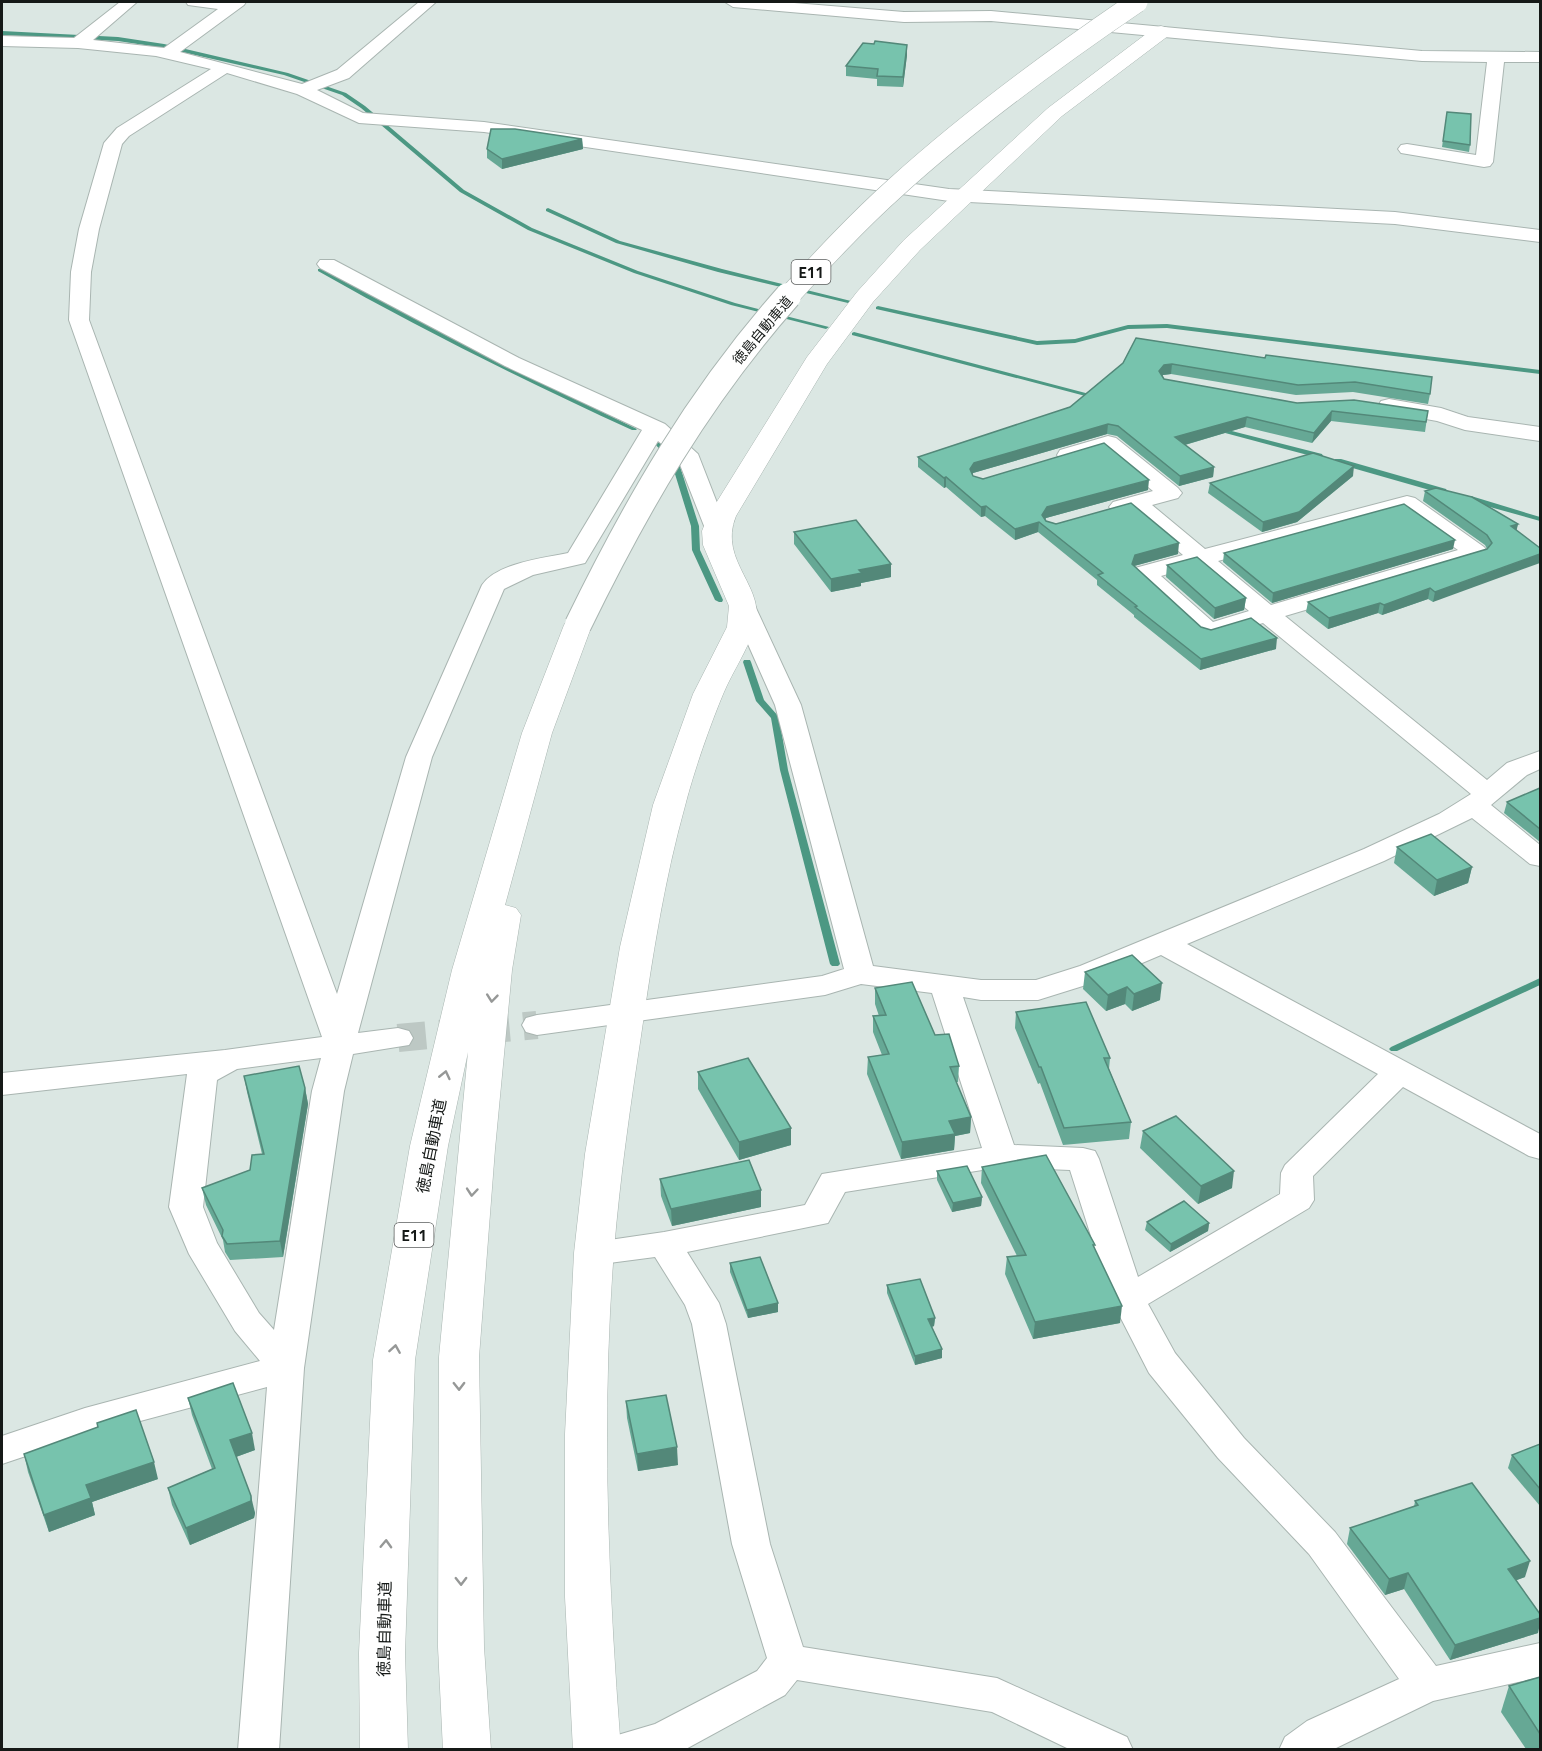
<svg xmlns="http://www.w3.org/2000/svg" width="1542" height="1751" font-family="'Titillium Web','Noto Sans JP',sans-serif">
<rect width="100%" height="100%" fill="#dbe7e3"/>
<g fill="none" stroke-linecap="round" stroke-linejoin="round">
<g fill="#4c9883" fill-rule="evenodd">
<path d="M2,31L118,37L164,44L288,73L346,93L365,106L464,190L532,228L638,271L735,303L829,327L826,329L731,305L634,273L528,230L460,192L361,108L342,95L284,75L164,48L118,41L2,35Z"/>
<path d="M548,208L620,241L722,269L851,301L848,303L718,272L616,243L546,211V209Z"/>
<path d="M318,269H322L477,351L637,429L636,430H632C525,381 420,329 318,271Z"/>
<path d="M878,306L1037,341L1075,339L1128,325L1167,324L1540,370V374L1167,328L1128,329L1075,343L1037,345L876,309V307Z"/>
<path d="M854,332L1097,396L1098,397L1095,399L1093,398L852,335V333Z"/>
<path d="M1216,427L1322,454L1323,456L1319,458L1214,430L1213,429Z"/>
<path d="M657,440L659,441L678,460L699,526L700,550L723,600L722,602H719L715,600L692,550L691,526L671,461L653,442Z"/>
<path d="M1335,459H1341L1446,489L1447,491L1446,493H1440L1335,463Z"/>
<path d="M1465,496H1471L1540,517V521L1465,500Z"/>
<path d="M744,660H750L751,662L764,700L779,717L788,770L840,964L838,966H832L830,964L780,770L771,718L756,701L743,662Z"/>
<path d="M1540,978V985L1397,1051H1391L1389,1049L1391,1047Z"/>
</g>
<path stroke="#bdc8c4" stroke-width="28" stroke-dasharray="28 14" stroke-linecap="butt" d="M398,1038L537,1025"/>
<defs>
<g id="street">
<path d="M120,2H137L93,40L164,48L218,9L188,5L186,2H246L244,5L180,52L302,84L337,70L419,2H436L349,78L317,90L363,113L484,122L949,189L1395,212L1540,230V242L1395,224L949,201L484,132L359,123L297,94L227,73L129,136L122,144L99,229L91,272L89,320L337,994L406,757L482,585C497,563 544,558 568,553L642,430L505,366L320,268L317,264L320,260H334L519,358L665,424L698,454L728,531L724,536L716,538L708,536L677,457L658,441L585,563L533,575L504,589L432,757L358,1033L398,1028L409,1031L413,1038L409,1045L353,1054L344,1091L304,1368L279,1750H238L267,1387L88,1435L2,1464V1436L85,1408L260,1361L235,1331L189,1254L169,1207L187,1074L2,1095V1073L225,1050L322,1037L69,320L71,272L79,229L104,143L117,128L211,69L156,56L78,48L2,46V36L74,38ZM321,1058L312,1091L274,1330L259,1313L217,1243L203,1207L217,1080L237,1069Z"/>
<path d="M725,2H782L904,12L991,11L1422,51L1540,52V62H1504L1493,162L1490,166L1484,167L1407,154L1401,153L1398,149L1401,145L1407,144L1476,155L1487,62L1422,61L991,21L904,22L733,7Z"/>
<path d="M1389,399L1441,408L1468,417L1540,427V441L1465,430L1437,421L1381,411L1378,406L1381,401Z"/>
<path d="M1108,436L1116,438L1178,488L1182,493L1178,498L1152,505L1205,549L1407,496L1415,498L1484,547L1488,552L1484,557L1285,616L1487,780L1507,763L1540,751V769L1527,775L1491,805L1540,845V866L1530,864L1472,818L1384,861L1187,944L1540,1134V1159L1529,1156L1403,1087L1313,1176L1314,1200L1309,1208L1148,1304L1175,1353L1244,1438L1335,1532L1436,1666L1540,1643V1677L1433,1701L1332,1750H1279L1285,1737L1307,1721L1399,1679L1309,1554L1218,1458L1149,1373L1111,1299L1070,1170L1001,1167L845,1192L828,1223L687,1252L719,1303L726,1324L770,1544L803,1647L997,1678L1127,1737L1133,1750H1071L992,1712L797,1680L785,1695L684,1750H605L611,1737L655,1724L757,1671L767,1658L732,1544L692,1324L685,1305L655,1257L594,1265L582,1262L577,1253L582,1244L664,1232L805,1205L822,1174L982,1148L932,993L861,984L825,995L537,1035L526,1032L522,1025L526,1018L537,1015L822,976L844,969L775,705L731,606L734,601L743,599L752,601L755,606L801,705L873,966L981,980H1036L1080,966L1364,849L1439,814L1471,794L1263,623L1209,639L1200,636L1135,578L1132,573L1135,568L1183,555L1131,511L1121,514L1113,512L1109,507L1113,502L1153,491L1104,451L1068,462L1060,460L1057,455L1060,450ZM1403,511L1458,550L1271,605L1218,561ZM1196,566L1249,611L1213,622L1161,576ZM1161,955L1378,1074L1285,1165L1281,1173L1280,1194L1138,1277L1099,1159L1095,1151L1083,1148L1014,1145L963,997L981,1000H1038L1102,980Z"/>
</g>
<path id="secondary" d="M1161,26L1168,28L1171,32L1168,36L1062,116L920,250L873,302L827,364L736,516C717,562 769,588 754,629C747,651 733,671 724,692C710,725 694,771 685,806C664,881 652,959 641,1036C630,1107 620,1178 614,1250C601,1416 608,1583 621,1750H573L565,1597V1434L574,1253L585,1154L620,947L653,805L693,694L727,627L729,606L703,545L702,531L708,516L807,357L857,292L904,240L1048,108L1154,28Z"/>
<path id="highway" d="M578,616L588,619L592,625L552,733L505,905L516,908L521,915L512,970L495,1149L479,1357L484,1647L491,1750H443L438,1647L439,1357L468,1052L448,1146L415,1360L405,1653L408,1750H360L359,1653L373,1360L410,1146L452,970L522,733L564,625L568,619Z"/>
</defs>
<use href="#street" stroke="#a9b5b1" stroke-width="2"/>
<use href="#secondary" stroke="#a9b5b1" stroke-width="1"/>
<use href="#highway" stroke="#a9b5b1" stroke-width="1"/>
<use href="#street" fill="#fff" fill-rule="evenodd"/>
<use href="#secondary" fill="#fff" fill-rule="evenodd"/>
<use href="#highway" fill="#fff" fill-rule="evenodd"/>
<defs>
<path id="highway-bridge-far1" d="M787,298C822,260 857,222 895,188C971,119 1053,59 1137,2"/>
<path id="highway-bridge" d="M578,625C637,504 698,398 788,296"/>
</defs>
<use href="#highway-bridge-far1" stroke="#a9b5b1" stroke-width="22" stroke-linecap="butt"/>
<use href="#highway-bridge" stroke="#a9b5b1" stroke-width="28" stroke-linecap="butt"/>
<use href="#highway-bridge-far1" stroke="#fff" stroke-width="21"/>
<use href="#highway-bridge" stroke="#fff" stroke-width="26"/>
</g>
<g fill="#66a895">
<path d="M874,44L907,45V55L903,87L877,86V79L846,76V66Z"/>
<path d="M1447,112L1470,145L1469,152L1442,147Z"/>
<path d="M582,139L583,149L502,169L487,158V149Z"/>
<path d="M1136,338L1430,394L1428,404L1353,392L1296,395L1171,374L1163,375L1162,376L1164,379L1297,403L1428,411L1425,432L1331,421L1312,443L1245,427L1185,445L1214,467L1213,477L1179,486L1117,436L1107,434L973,473L972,475L973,476L983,479L1148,490L1046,518L1045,520L1046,521L1178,554L1134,566L1201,627L1276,649L1200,670L1134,617V615L1097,585V580L1038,532L1015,540L985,516L981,517L946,487L944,488L918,467V457L1070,407L1123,363Z"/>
<path d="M1353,476L1297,522L1262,532L1208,493L1210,483Z"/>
<path d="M1425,491L1518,524L1516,530L1433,602L1428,599L1382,615L1378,613L1328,629L1306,612L1308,602L1487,549L1485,545L1423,501Z"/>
<path d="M794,532L891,564V577L861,583V586L831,592L794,544Z"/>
<path d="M1453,549L1272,603L1223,562L1224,553Z"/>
<path d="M1167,565L1246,598L1244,610L1214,619L1166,577Z"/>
<path d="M1540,788V842L1504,813L1507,802Z"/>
<path d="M1397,847L1472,867L1468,883L1434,896L1394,863Z"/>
<path d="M1132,955L1160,1000L1132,1011L1125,1004L1106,1011L1083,989L1085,972Z"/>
<path d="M875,988L935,1035L959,1066L958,1082H956L971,1117L970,1133L955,1136L954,1150L901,1159L867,1074L868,1057L882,1055L873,1032V1016H879L875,1004Z"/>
<path d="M1016,1012L1110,1058L1109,1069L1131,1122L1129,1139L1063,1145L1040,1083L1038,1084L1015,1028Z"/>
<path d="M698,1072L791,1128V1145L739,1160L698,1089Z"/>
<path d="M244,1076L305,1088L308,1104L283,1257L230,1260L225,1252L223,1240L206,1205L202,1188L250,1170L262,1154L247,1092Z"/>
<path d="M1143,1131L1232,1188L1198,1204L1140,1148Z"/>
<path d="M982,1167L1094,1249L1120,1323L1033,1339L1005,1274L1007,1257L1017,1256L981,1183Z"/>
<path d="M937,1171L982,1197L981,1206L952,1212L937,1180Z"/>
<path d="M660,1179L761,1207L672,1226L661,1196Z"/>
<path d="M1147,1222L1209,1223L1208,1231L1170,1252L1145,1230Z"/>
<path d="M730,1263L778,1303V1312L748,1318L730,1272Z"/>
<path d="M887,1285L935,1318L934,1326L932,1327L942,1349V1358L915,1365L887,1293Z"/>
<path d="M188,1398L255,1450L236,1457L255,1513L254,1518L190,1545L172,1505L168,1488L212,1469L192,1415Z"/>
<path d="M626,1401L678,1465L638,1471L627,1418Z"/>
<path d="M1540,1444V1506L1508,1468L1512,1455Z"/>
<path d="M24,1454L158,1479L92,1502L95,1515L49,1532L28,1472Z"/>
<path d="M1415,1501L1525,1577L1516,1580L1538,1633L1450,1660L1404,1589L1385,1595L1347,1544L1350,1528L1414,1507Z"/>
<path d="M1540,1677V1749H1526L1501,1712L1509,1686Z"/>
</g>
<g fill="#538879">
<path d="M907,45V55L903,87V77Z"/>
<path d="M582,139L583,149L502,169V159Z"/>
<path d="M1172,364L1171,374L1163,375L1158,381L1159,371L1164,365Z"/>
<path d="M1332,411L1331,421L1312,443L1314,433Z"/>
<path d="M1247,417L1245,427L1174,448L1175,437Z"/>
<path d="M1108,424L1107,434L973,473L969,479L970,469L974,463Z"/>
<path d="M1354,466L1353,476L1297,522L1262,532L1263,522Z"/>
<path d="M1214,467L1213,477L1179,486L1180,476Z"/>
<path d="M946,477V487L944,488V478Z"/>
<path d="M1149,480L1148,490L1046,518L1041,525L1042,515L1047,507Z"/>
<path d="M986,506L985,516L981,517V507Z"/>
<path d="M1039,522L1038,532L1015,540V529Z"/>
<path d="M1518,524L1516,533L1511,526Z"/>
<path d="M1455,540L1453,549L1272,603L1273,593Z"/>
<path d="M1179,543L1178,554L1134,566L1130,575L1132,564L1135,555Z"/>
<path d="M1540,554V563L1433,602L1435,592Z"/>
<path d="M891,564V577L861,583V586L831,592V579L859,570Z"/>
<path d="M1430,588L1428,599L1382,615L1384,605Z"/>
<path d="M1246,598L1244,610L1214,619L1215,608Z"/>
<path d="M1380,603L1378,613L1328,629L1329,618Z"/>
<path d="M1277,638L1276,649L1200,670L1201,659Z"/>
<path d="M1472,867L1468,883L1434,896L1437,880Z"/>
<path d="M1162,983L1160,1000L1132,1011L1134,994Z"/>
<path d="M1127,987L1125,1004L1106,1011L1108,995Z"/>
<path d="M305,1088L308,1104L283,1257L280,1241Z"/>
<path d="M971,1117L970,1133L955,1136L954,1150L901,1159L902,1142L949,1121Z"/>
<path d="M791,1128V1145L739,1160V1142Z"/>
<path d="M1234,1171L1232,1188L1198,1204L1201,1186Z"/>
<path d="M761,1190V1207L672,1226L671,1209Z"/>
<path d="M982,1197L981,1206L952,1212L953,1203Z"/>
<path d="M1209,1223L1208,1231L1170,1252L1171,1244Z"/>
<path d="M778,1303V1312L748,1318L747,1310Z"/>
<path d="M1122,1306L1120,1323L1033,1339L1035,1322Z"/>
<path d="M935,1318L934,1326L927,1328L928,1319Z"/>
<path d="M942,1349V1358L915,1365V1356Z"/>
<path d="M252,1433L255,1450L233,1458L230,1440Z"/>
<path d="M677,1447L678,1465L638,1471L637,1454Z"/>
<path d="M154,1462L158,1479L92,1502L95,1515L49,1532L44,1515L86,1485Z"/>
<path d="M251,1496L255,1513L254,1518L190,1545L186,1528Z"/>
<path d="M1530,1561L1525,1577L1504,1585L1508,1569Z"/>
<path d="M1408,1573L1404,1589L1385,1595L1389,1579Z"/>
<path d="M1540,1618V1624L1538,1633L1450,1660L1455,1645Z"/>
</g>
<g fill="#77c3ad" stroke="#538879" stroke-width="1.5">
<path d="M875,41L907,45L903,77L877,76L878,69L846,66L863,43L874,44Z"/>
<path d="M1447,112L1471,114L1470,145L1443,141Z"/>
<path d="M491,129H515L582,139L502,159L487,149Z"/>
<path d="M1136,338L1265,358L1266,355L1432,377L1430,394L1355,382L1298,385L1172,364L1164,365L1159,371L1164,379L1297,403L1354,400L1428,411L1426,422L1332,411L1314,433L1247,417L1175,437L1214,467L1180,476L1118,426L1108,424L974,463L970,469L973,476L983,479L1104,443L1149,480L1047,507L1042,515L1046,521L1056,524L1131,503L1179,543L1135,555L1132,564L1201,627L1211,630L1251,618L1277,638L1201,659L1135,607L1137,606L1098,575L1103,573L1039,522L1015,529L986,506L981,507L946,477L944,478L918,457L1070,407L1123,363Z"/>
<path d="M1313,453L1354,466L1299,512L1263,522L1210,483Z"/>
<path d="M1436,488L1472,497L1518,524L1511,526L1540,548V554L1435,592L1430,588L1384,605L1380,603L1329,618L1308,602L1487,549L1492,543L1487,535L1425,491Z"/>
<path d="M1404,504L1455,540L1273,593L1224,553Z"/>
<path d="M856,520L891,564L859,570L862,573L831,579L794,532Z"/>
<path d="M1197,557L1246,598L1215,608L1167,565Z"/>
<path d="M1540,788V829L1507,802Z"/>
<path d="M1431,834L1472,867L1437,880L1397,847Z"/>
<path d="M1132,955L1162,983L1134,994L1127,987L1108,995L1085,972Z"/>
<path d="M912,982L935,1035L949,1034L959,1066L950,1067L971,1117L949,1121L955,1134L902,1142L868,1057L889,1054L873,1016L886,1015L875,988Z"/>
<path d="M1086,1002L1110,1058H1104L1131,1122L1064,1128L1041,1067H1039L1016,1012Z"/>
<path d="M748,1058L791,1128L739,1142L698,1072Z"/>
<path d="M299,1066L305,1088L280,1241L227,1244L222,1236L223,1230L202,1188L250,1170L252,1155L264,1154L244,1076Z"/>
<path d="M1176,1116L1234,1171L1201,1186L1143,1131Z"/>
<path d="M1046,1155L1095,1245H1093L1122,1306L1035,1322L1007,1257L1026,1255L982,1167Z"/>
<path d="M749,1160L761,1190L671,1209L660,1179Z"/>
<path d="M967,1166L982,1197L953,1203L937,1171Z"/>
<path d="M1184,1201L1209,1223L1171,1244L1147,1222Z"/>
<path d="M760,1257L778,1303L747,1310L730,1263Z"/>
<path d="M920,1279L935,1318L928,1319L942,1349L915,1356L887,1285Z"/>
<path d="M233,1383L252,1433L230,1440L251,1496V1501L186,1528L168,1488L215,1468L188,1398Z"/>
<path d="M666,1395L677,1447L637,1454L626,1401Z"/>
<path d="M136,1410L154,1462L86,1485L91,1498L44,1515L24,1454L98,1427L97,1423Z"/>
<path d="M1540,1444V1489L1512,1455Z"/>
<path d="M1472,1483L1530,1561L1508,1569L1540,1614V1618L1455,1645L1408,1573L1389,1579L1350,1528L1418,1505L1415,1501Z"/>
<path d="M1540,1677V1734L1509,1686Z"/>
</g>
<defs><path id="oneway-chevron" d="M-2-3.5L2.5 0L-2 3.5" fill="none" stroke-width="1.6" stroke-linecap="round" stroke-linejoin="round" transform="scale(1.5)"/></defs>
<g stroke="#969897">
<use href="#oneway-chevron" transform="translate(492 998) rotate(96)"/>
<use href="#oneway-chevron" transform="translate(445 1075) rotate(-77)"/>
<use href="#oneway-chevron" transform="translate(472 1192) rotate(95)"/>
<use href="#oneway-chevron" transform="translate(395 1349) rotate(-81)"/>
<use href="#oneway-chevron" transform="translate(459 1386) rotate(89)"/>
<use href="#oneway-chevron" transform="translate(386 1544) rotate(-88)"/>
<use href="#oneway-chevron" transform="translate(461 1581) rotate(89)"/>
</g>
<g text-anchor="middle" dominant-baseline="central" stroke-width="4.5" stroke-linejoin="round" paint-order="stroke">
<g font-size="14" fill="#151917" stroke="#fff">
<text transform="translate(762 330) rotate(-50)">徳島自動車道</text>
</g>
<g fill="#fff" stroke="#5b5e5d" stroke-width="1.5">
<rect x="791.5" y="260" width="39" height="24" rx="4.5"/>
<rect x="394.5" y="1223" width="39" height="24" rx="4.5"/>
</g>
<g font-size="15" font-weight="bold" fill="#151917">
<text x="811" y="272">E11</text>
<text x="414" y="1235">E11</text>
</g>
<g font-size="16" fill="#151917" stroke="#fff">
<text transform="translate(431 1146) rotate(-79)">徳島自動車道</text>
<text transform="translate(384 1629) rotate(-89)">徳島自動車道</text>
</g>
</g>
<rect width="1542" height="1751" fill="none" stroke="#151917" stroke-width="6"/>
</svg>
